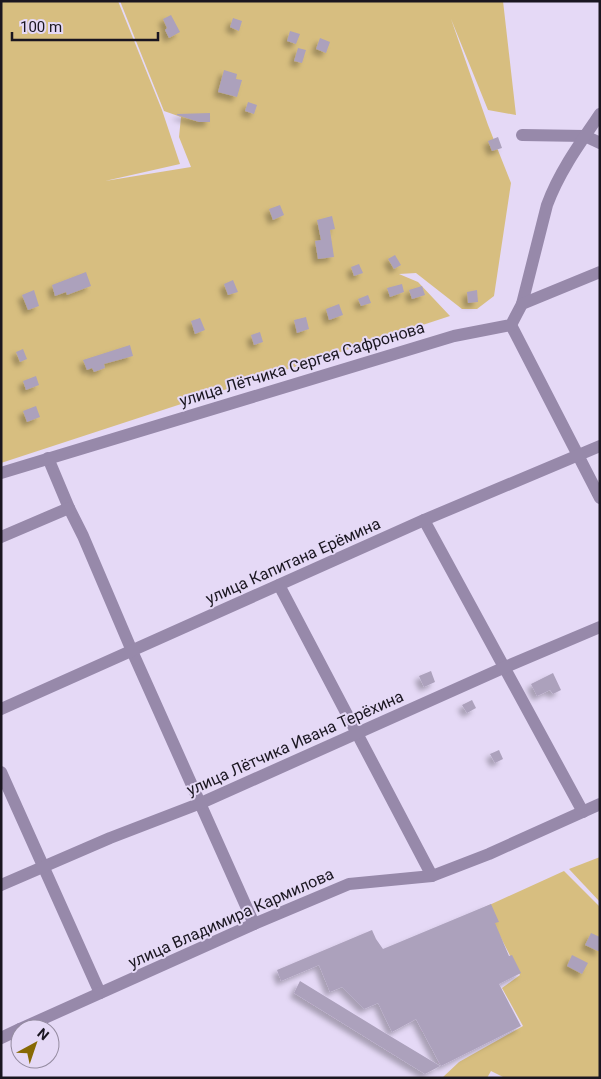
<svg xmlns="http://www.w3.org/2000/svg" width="601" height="1079" font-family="Roboto,sans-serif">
<defs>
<filter id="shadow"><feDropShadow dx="-4.5" dy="4.5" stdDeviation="2.5" flood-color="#0004"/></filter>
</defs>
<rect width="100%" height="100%" fill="#e5d9f6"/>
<g fill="#d7be80">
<path d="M1,1H118L162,110L180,164L105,181L191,167L179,137L181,117L164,111L120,1H503L516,115L488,110L451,19L488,125L511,183L494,296L477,309H462L416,273L399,274L418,282L450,316L1,463Z"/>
<path d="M600,857V902L569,869Z"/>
<path d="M564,871L600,907V1078H505L491,1071L487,1078H442L459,1062L523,1026L502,988L520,975L485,907Z"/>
</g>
<g fill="#aca1bc" filter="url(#shadow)">
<path d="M171,15L180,32L169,38L165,30L167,28L163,19Z"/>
<path d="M233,18L242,21L239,31L230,27Z"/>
<path d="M290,31L300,34L296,44L287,41Z"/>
<path d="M320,38L330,42L326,53L316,49Z"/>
<path d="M298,48L306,50L302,63L294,61Z"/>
<path d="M224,70L237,74L236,79L242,80L237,97L218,92Z"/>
<path d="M248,102L257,105L254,114L245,111Z"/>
<path d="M210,113V122H199L177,115V114Z"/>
<path d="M498,137L502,148L492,151L488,141Z"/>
<path d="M280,205L284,215L273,220L269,209Z"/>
<path d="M332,216L335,229L330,230L334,257L318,259L315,241L321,240L317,220Z"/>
<path d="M395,255L401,265L394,269L388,259Z"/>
<path d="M359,264L363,273L354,276L351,267Z"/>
<path d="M86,272L91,286L67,295L66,292L55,296L52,285Z"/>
<path d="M233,280L238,292L228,295L224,284Z"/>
<path d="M402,284L404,292L390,297L387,288Z"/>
<path d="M422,286L425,295L412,299L409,290Z"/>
<path d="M34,290L39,306L28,310L22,295Z"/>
<path d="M477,290L478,302L468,303L467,292Z"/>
<path d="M368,295L371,303L361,306L358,299Z"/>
<path d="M339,304L343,315L329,320L326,309Z"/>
<path d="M306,317L309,329L297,333L294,320Z"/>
<path d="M200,318L205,330L195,334L191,321Z"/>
<path d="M260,332L263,342L254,345L251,335Z"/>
<path d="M130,345L133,356L104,364L105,368L94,372L92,368L87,370L83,360Z"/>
<path d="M23,349L27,359L20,362L16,352Z"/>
<path d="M36,376L39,385L26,390L23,381Z"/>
<path d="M36,406L40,417L27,422L23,411Z"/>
<path d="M431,671L435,682L424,687L419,676Z"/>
<path d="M553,673L561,690L553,694L550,690L537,696L531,684Z"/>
<path d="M472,700L476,708L467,713L462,705Z"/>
<path d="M499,750L503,759L495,763L490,754Z"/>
<path d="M491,904L499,922L495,923L509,956L512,955L521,973L499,984L521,1026L441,1066L416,1019L392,1032L378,1003L364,1009L342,987L330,992L319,965L281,981L277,970L372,930L376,939L383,949Z"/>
<path d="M591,933L600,937V952L585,945Z"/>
<path d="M572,955L588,963L582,974L567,966Z"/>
<path d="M300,981L385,1033L440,1066L425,1074L294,993Z"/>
</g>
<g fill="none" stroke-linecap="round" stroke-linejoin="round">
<g stroke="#9789aa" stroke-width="12">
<path d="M522,135L585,136L600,143"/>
<path d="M522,304L547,205C559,172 580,143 600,114"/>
<path d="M511,325L600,498"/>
<path d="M48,458L69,508L83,536L132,651L254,924"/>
<path d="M1,473L454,336L511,325L522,304L600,272"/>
<path d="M424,520L583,812"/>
<path d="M1,537L69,508"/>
<path d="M279,585L432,876"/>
<path d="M1,709L424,520L600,446"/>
<path d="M1,772L100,993"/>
<path d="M1,885L110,838L201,803L503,668L600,627"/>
<path d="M20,1029L254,924L349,884L432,876L489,854L600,804"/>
<path d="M1,1038L20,1029"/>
</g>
</g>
<g text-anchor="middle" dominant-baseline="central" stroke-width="4" stroke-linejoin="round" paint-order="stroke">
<g font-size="16" fill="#1a1620" stroke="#e5d9f6">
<text transform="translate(302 364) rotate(-17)">улица Лётчика Сергея Сафронова</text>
<text transform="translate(293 561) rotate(-24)">улица Капитана Ерёмина</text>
<text transform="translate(295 743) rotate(-24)">улица Лётчика Ивана Терёхина</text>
<text transform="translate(231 918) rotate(-24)">улица Владимира Кармилова</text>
</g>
</g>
<rect width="601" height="1079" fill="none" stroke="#1a1620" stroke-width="5"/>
<g transform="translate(35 1044) rotate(40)"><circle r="24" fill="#e5d9f6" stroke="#948ba0"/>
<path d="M0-4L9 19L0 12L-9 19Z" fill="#876904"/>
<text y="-8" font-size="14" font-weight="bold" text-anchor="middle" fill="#1a1620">N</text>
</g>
<path d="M12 32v8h146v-8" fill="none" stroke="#1a1620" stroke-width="2.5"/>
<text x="20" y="32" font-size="15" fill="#1a1620" stroke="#e5d9f6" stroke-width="4" paint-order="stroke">100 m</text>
</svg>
